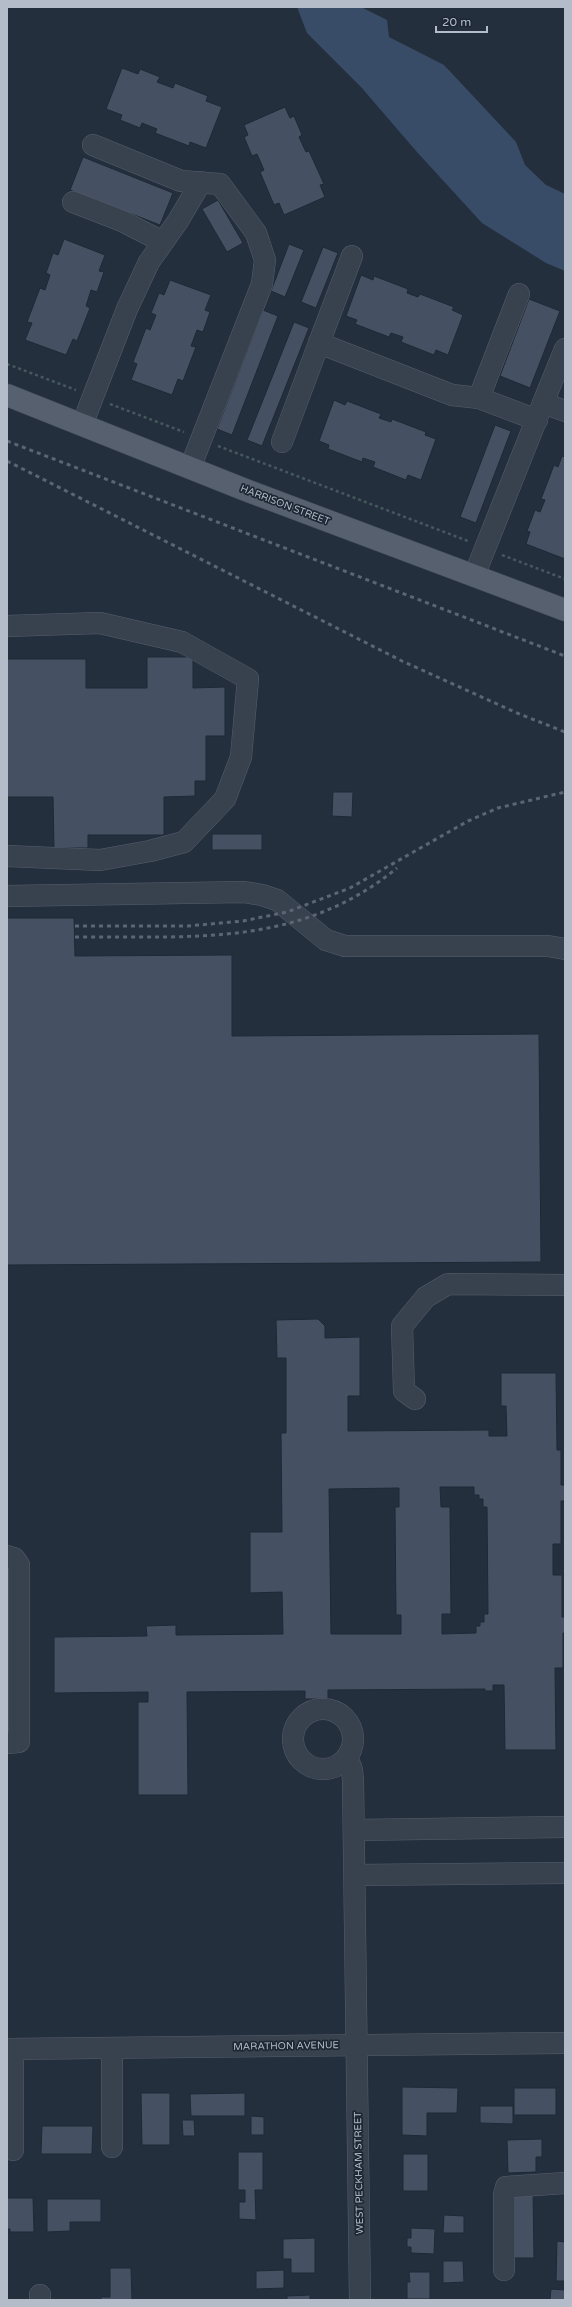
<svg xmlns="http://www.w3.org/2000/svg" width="572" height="2307" font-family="'Varela Round',sans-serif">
<rect width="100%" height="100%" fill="#242f3e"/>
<path fill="#394c67" d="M297,7H361L387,20L389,37L444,65L516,142L525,165L546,185L565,194V271L546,263L482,223L417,152L361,87L307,33Z"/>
<g fill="#455162" stroke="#1f2835" fill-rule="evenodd">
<path d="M122,68L138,74L140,69L160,77L157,82L173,88L175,83L208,96L206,101L222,107L206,148L190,142L189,146L155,133L157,129L142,123L140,128L120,120L122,115L106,109Z"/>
<path d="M285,107L290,118L294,116L302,135L299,137L306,152L309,151L324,184L320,185L325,197L284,215L279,203L274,205L260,172L264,170L257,154L252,156L244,137L248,135L244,125Z"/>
<path d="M83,157L173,193L160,225L70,190Z"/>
<path d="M218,200L243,243L227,252L202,209Z"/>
<path d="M64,239L105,255L99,271L104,272L97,292L91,290L86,306L90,308L77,341L73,339L66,355L25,340L32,323L27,322L40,288L45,290L50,275L46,273L53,253L58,255Z"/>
<path d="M289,244L304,250L285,297L271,291Z"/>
<path d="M323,247L338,253L316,308L301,302Z"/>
<path d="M361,275L373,280L374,276L408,289L407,293L418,297L420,294L454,307L452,310L463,315L448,355L436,350L434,355L401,342L403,337L391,333L389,337L355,324L357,320L346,316Z"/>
<path d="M170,280L211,295L205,310L210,312L203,332L197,330L191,346L196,347L183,381L178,379L172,395L131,380L137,364L133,362L146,328L150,330L156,315L151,313L159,293L164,295Z"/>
<path d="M529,299L560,311L530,388L500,376Z"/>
<path d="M263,310L278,316L232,435L217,429Z"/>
<path d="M294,322L309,328L262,446L247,440Z"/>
<path d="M334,400L345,405L347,401L381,414L379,418L391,422L392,419L426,432L425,435L436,439L421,480L408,475L406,480L373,467L375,462L363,458L362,462L328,449L329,445L319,441Z"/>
<path d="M495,425L511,431L476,523L460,517Z"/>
<path d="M562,456L565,457V559L526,544L530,532L527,531L535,510L540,512L545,500L541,499L554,465L558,467Z"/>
<path d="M147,657H193V688L225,687V736H206V781H195V796L164,797V835H88V848H54L53,797H7V659H86V688H147Z"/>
<path d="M333,792H353L352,817L332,816Z"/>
<rect x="212" y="834" width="50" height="16"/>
<path d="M7,918H74L75,956L232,955V1036L539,1034L541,1262L7,1265Z"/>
<path d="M318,1319L325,1326V1338L360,1337V1396H348V1431L489,1430V1436H507L506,1406H501V1373H556L557,1450H561V1485H565V1501H561V1544H553V1575H562V1617H565V1633H563V1668H555L556,1750H505L504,1685H493V1691H485V1689L328,1690V1699H305V1691L187,1692L188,1795H138V1702H148V1692L54,1693V1637L147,1636L146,1626L176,1625V1635L283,1634L282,1592L250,1593V1532H282L281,1433H286V1358H277L276,1320ZM440,1487H474V1495H479V1499H483V1507H487L488,1614H484V1622H480V1626H476V1633L442,1634V1614H451L450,1507H441ZM399,1488V1507H395L396,1615H401V1634H331L329,1489Z"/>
<path d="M402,2087L458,2088L457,2113H427V2136L402,2135Z"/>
<rect x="514" y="2088" width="42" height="27"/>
<path d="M141,2093H170V2145H142Z"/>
<path d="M245,2093V2116H191L190,2094Z"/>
<path d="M480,2106H513V2124L480,2123Z"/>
<path d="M251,2116L264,2117V2135H251Z"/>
<path d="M182,2120H194L195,2136H183Z"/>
<path d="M42,2126H93L92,2154H41Z"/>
<path d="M542,2139V2157H536V2172L508,2173L507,2140Z"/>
<path d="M238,2152H263V2190H255L256,2220L239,2219V2202H245V2190H238Z"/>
<rect x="403" y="2154" width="25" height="37"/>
<path d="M511,2191H533L534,2258H512Z"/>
<path d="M7,2198H33L34,2232H10V2229H7Z"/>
<path d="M47,2199H101V2222H70V2231L47,2232Z"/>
<path d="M444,2215L464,2216V2233H443Z"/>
<path d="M411,2228L435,2229L434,2254L411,2253V2247H407V2238H411Z"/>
<path d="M315,2238V2273H291V2259H283V2239Z"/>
<path d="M557,2241L565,2242V2281H556Z"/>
<path d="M443,2261H463L464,2282L443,2283Z"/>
<path d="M110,2268H131L132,2300H101V2297H110Z"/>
<path d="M284,2270V2288L256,2289V2271Z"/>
<path d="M409,2272H430V2299H407V2282H410Z"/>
<path d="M551,2289L565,2290V2300H550Z"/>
<path d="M310,2295V2300H287V2296Z"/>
</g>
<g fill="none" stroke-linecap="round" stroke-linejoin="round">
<defs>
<g id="minor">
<path d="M93,145L181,181L220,184L256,233L265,260L262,284L190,468"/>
<path d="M73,202L122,221L163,242"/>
<path d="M319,343L352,256"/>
<path d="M479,398L519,294"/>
<path d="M543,403L565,349"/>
<path d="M82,425L127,309L149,262L178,221L201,182"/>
<path d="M282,442L319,343L452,395L479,398L537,420"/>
<path d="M474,576L543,403L565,411"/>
<path d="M7,626L100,623L182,642L248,679L241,757L225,799L184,842L150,851L100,860L7,856"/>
<path d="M7,896L244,892L262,895L277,900L326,940L345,946H548L565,949"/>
<path d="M415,1399L404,1391L402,1326L426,1297L448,1284L565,1285"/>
<path d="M7,1556L14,1558L19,1565V1742L7,1743"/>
<circle cx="323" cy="1739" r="30"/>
<path d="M347,1757L352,1770L353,1780L360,2300"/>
<path d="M354,1830L565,1827"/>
<path d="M355,1875L565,1873"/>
<path d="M112,2048V2147"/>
<path d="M7,2049L565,2043"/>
<path d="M13,2049V2150"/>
<path d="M504,2270V2195L506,2187L565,2183"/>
<path d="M40,2295V2300"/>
</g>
<path id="major" d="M7,395L243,489L565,610"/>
</defs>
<use href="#minor" stroke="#565f6c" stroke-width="22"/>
<use href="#major" stroke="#414a57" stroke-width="23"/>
<g stroke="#44595c" stroke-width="2.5" stroke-dasharray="3 3" stroke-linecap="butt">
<path d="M7,364L76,390"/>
<path d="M110,404L184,432"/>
<path d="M218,446L468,541"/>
<path d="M502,555L565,579"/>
</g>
<use href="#minor" stroke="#38414e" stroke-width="21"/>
<use href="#major" stroke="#56606e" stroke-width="22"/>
<g stroke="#5a6575" stroke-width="3" stroke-dasharray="4 4" stroke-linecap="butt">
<path d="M7,441L565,656"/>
<path d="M7,461L402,661L517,713L565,732"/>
<path d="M75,926H188L243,921L287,912L350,888L468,821L498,808L565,792"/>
<path d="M75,937C192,936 299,948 397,868"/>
</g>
</g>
<g text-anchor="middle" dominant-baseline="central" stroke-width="3.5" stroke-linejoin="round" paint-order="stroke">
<g font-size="10" fill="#b4bcc9" stroke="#1d2633">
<text transform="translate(285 505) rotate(21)">HARRISON STREET</text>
<text transform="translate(286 2046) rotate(-1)">MARATHON AVENUE</text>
<text transform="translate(359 2173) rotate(-91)">WEST PECKHAM STREET</text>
</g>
</g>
<rect width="572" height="2307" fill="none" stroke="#b4bcc9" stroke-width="16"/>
<path d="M436 26v6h51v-6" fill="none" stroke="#b4bcc9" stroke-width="2"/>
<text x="442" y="26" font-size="12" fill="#b4bcc9" stroke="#1d2633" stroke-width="3" paint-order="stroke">20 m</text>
</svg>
